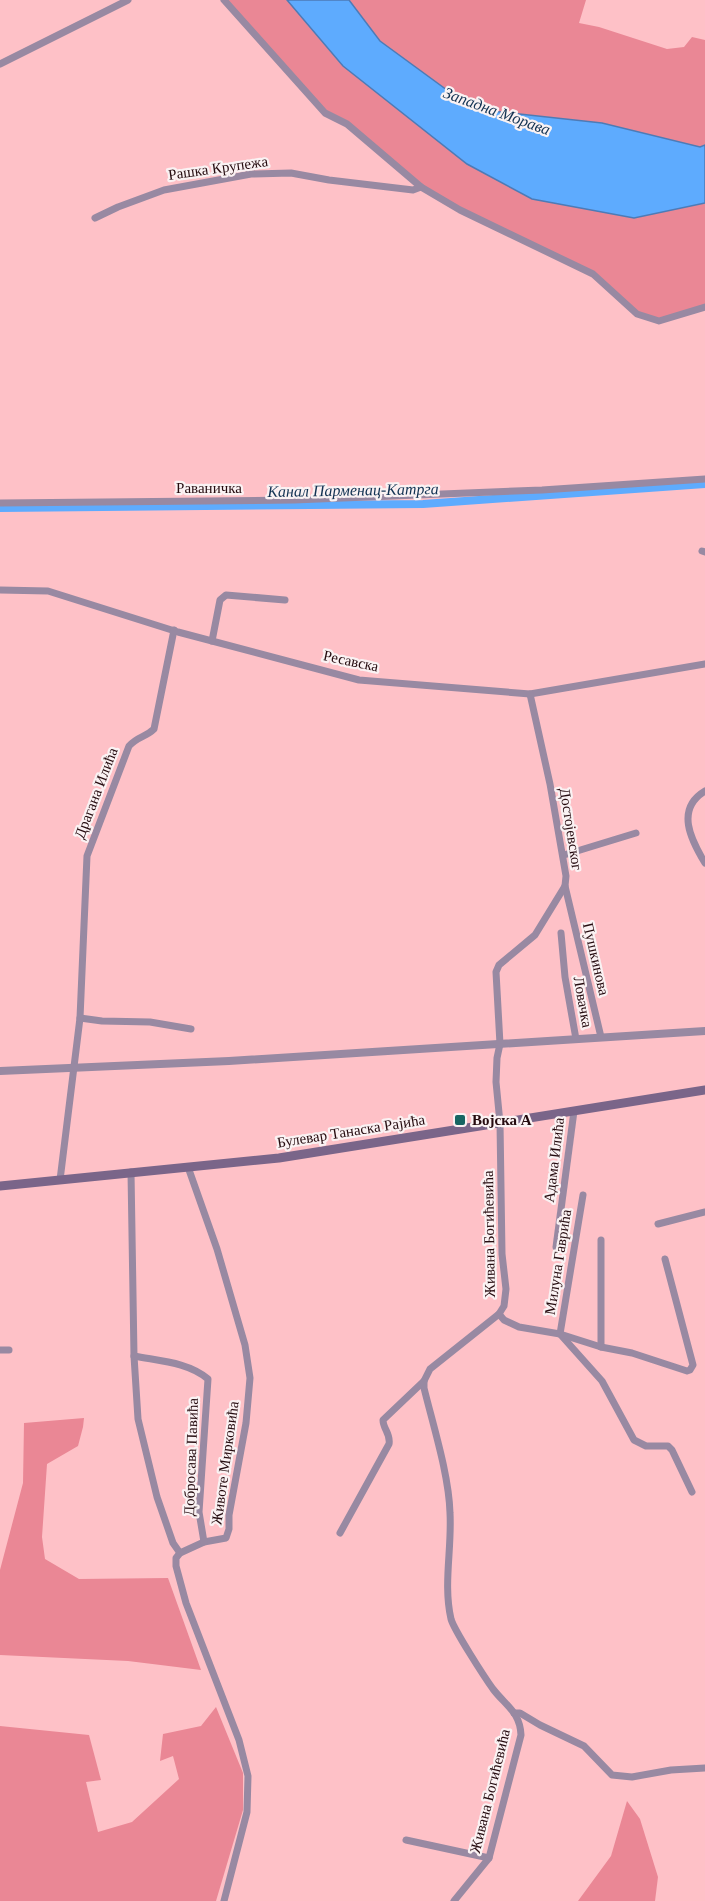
<svg xmlns="http://www.w3.org/2000/svg" width="705" height="1901" font-family="'Times New Roman',serif">
<rect width="100%" height="100%" fill="#fec1c7"/>
<g fill="#ea8795">
<path d="M224,0H287L343,66L634,218L705,203V307L659,321L637,314L593,274L460,210L421,187L347,124L325,113Z"/>
<path d="M349,0H586L579,23L599,27L667,49L684,47L692,37L705,40V145L700,147L602,123L473,109L380,41Z"/>
<path d="M84,1418L83,1427L78,1446L47,1464L42,1537L45,1559L79,1579L168,1578L201,1670L128,1661L0,1655V1570L23,1483L24,1423Z"/>
<path d="M216,1707L243,1773V1810L216,1901H0V1726L89,1735L101,1780L86,1782L98,1832L132,1822L179,1779L173,1756L160,1761L163,1734L201,1726Z"/>
<path d="M627,1801L640,1819L658,1877L655,1901H578L611,1856Z"/>
</g>
<path fill="#5eabfe" stroke="#4d7bb6" stroke-width="1.5" d="M287,0H349L380,41L473,109L602,123L700,147L705,145V203L634,218L532,199L467,164L343,66Z"/>
<g fill="none" stroke-linecap="round" stroke-linejoin="round">
<path stroke="#5eabfe" stroke-width="8" d="M0,508L423,504L705,484"/>
<g stroke="#9889a2" stroke-width="7">
<path d="M224,0L325,113L347,124L421,187L460,210L593,274L637,314L659,321L705,307"/>
<path d="M0,64L128,0"/>
<path d="M95,218L118,207L164,190L251,174L291,173L329,180L413,190L421,187"/>
<path d="M0,503L294,500L542,490L705,479"/>
<path d="M702,551L705,552"/>
<path d="M0,590L48,591L178,632L359,680L530,694L705,664"/>
<path d="M212,641L220,600L226,595L285,600"/>
<path d="M705,791C675,809 691,840 705,863"/>
<path d="M564,855L636,833"/>
<path d="M565,886L601,1037"/>
<path d="M561,933L565,977L576,1039"/>
<path d="M80,1018L102,1021L150,1022L191,1029"/>
<path d="M188,1167L217,1249L245,1345L250,1378L246,1423L229,1515V1529L226,1538L204,1542L180,1553L176,1558V1566L186,1603L239,1740L248,1776L247,1812L224,1901"/>
<path d="M131,1172L134,1356L138,1419L157,1497L173,1543L180,1553"/>
<path d="M60,1180L80,1018L87,856L129,746C138,736 146,737 154,729L174,630"/>
<path d="M583,1195L560,1334L602,1381L634,1440L646,1446H668L672,1450L692,1492"/>
<path d="M658,1224L705,1212"/>
<path d="M556,1247L574,1111"/>
<path d="M499,1314L504,1320L519,1327L560,1334L601,1347L632,1353L687,1371L690,1370L693,1365L665,1259"/>
<path d="M601,1347V1240"/>
<path d="M0,1350H9"/>
<path d="M134,1356C159,1361 188,1362 208,1379L199,1512L204,1542"/>
<path d="M340,1533L389,1444C391,1434 383,1429 383,1420L424,1381"/>
<path d="M514,1713H520L540,1725L584,1746L612,1775L632,1777L671,1770L705,1768"/>
<path d="M406,1840L489,1858"/>
<path d="M454,1901L489,1858L521,1735C520,1712 506,1706 493,1689C485,1678 454,1630 451,1619C443,1584 452,1549 450,1513C449,1475 433,1425 424,1388V1381L430,1369L499,1314L504,1306L506,1289L502,1254L500,1123L496,1082L497,1058L500,1044L496,972L499,965L535,935L565,886L566,876L550,784L530,694"/>
</g>
<path stroke="#9889a2" stroke-width="8" d="M0,1071L229,1061L705,1031"/>
<path stroke="#7a6589" stroke-width="9" d="M0,1186L279,1158L705,1090"/>
</g>
<rect fill="#176562" stroke="#faf2f3" stroke-width="2" x="454" y="1114" width="12" height="12" rx="3"/>
<g text-anchor="middle" dominant-baseline="central" stroke-width="4.5" stroke-linejoin="round" paint-order="stroke">
<g font-size="15" fill="#250b0f" stroke="#faf2f3">
<text transform="translate(218 168) rotate(-8)">Рашка Крупежа</text>
<text x="209" y="488">Раваничка</text>
<text transform="translate(351 661) rotate(12)">Ресавска</text>
<text transform="translate(96 793) rotate(-69)">Драгана Илића</text>
<text transform="translate(571 829) rotate(81)">Достојевског</text>
<text transform="translate(596 959) rotate(77)">Пушкинова</text>
<text transform="translate(583 1002) rotate(80)">Ловачка</text>
<text transform="translate(351 1131) rotate(-9)">Булевар Танаска Рајића</text>
<text transform="translate(554 1160) rotate(-83)">Адама Илића</text>
<text transform="translate(489 1234) rotate(-91)">Живана Богићевића</text>
<text transform="translate(558 1262) rotate(-81)">Милуна Гаврића</text>
<text transform="translate(191 1457) rotate(-88)">Добросава Павића</text>
<text transform="translate(225 1463) rotate(-82)">Животе Мирковића</text>
<text transform="translate(490 1791) rotate(-76)">Живана Богићевића</text>
</g>
<g font-size="15" font-weight="bold" fill="#250b0f" stroke="#faf2f3" text-anchor="start">
<text x="472" y="1120">Војска А</text>
</g>
<g font-size="16" font-style="italic" fill="#123252" stroke="#faf2f3">
<text transform="translate(497 111) rotate(20)">Западна Морава</text>
<text transform="translate(353 490) rotate(-1)">Канал Парменац-Катрга</text>
</g>
</g>
</svg>
